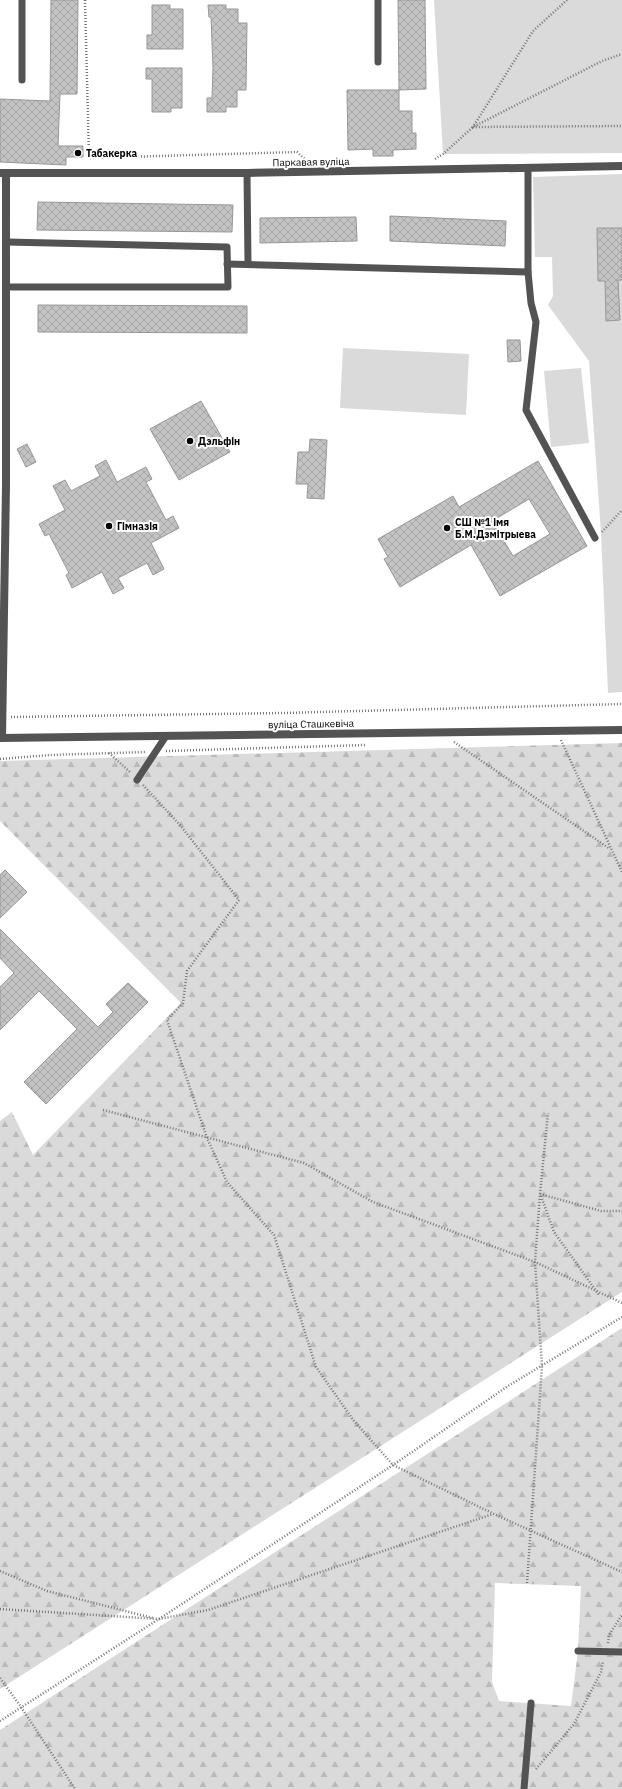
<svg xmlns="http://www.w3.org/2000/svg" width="622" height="1789" font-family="'IBM Plex Sans',sans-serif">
<defs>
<pattern id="forest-firs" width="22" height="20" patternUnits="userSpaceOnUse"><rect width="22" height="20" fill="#dadada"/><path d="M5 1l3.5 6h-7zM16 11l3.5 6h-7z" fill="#b9b9b9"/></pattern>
<pattern id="building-cross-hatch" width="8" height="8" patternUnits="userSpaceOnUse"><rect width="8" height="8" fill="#c3c3c3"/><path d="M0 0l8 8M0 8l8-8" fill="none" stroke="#a6a6a6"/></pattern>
</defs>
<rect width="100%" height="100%" fill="#fff"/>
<g fill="#dadada">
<path d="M434,0H622V153L443,154Z"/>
<path d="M622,174V692L608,693L601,533L589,361L548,305L553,296L552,257H535L533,177Z"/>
<path d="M343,348L469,354L466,415L340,408Z"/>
<path d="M581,368L589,443L551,447L544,371Z"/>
</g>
<g fill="url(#forest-firs)" fill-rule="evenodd">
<path d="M622,743V1292L0,1689V1121L12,1112L33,1155L181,1003L0,821V761Z"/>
<path d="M622,1328V1789H0V1730ZM495,1583L581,1586L578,1651L571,1706L499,1701L492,1682Z"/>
</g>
<g fill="url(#building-cross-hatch)" stroke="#979797" fill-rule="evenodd">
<path d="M51,0H78L77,94H60L58,146H83V157H66V165L0,162V99L50,101Z"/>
<path d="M398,0H425L426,89L399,90Z"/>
<path d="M152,5H170V9H183V49H147V35H152Z"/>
<path d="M208,5H226V9H238V23H247L246,90H237V107H226V112H207V98H212L213,68L211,17H209Z"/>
<path d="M146,68H182V108H171V112H152V79H146Z"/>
<path d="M347,90H399V111H412V133H416V149L393,150V156H373V149L348,150Z"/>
<path d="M38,202L233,205L232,232L37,230Z"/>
<path d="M390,216L506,221L505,246L390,241Z"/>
<path d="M356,217L357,241L260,243V218Z"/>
<path d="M597,228H622V280H618L620,320L606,321L605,281H598Z"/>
<path d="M38,305L247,306V333L38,332Z"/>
<path d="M507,340H520L521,361L508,362Z"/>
<path d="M201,401L230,452L179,480L150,429Z"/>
<path d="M310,439L327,440L324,499L307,498L308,484H296L298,452H309Z"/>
<path d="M27,444L36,462L26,467L17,449Z"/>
<path d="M106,460L117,482L146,467L152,479L146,482L166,520L173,516L179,528L151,543L164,569L153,575L147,563L118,578L124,588L113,594L102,572L72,588L66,575L69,573L49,534L45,536L39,524L65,510L53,486L65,480L71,491L100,476L95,466Z"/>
<path d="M538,461L587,546L500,596L471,545L400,587L384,559L388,557L378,539L453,496L459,507ZM529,499L550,534L513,556L492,521Z"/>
<path d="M5,870L27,892L0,918V875Z"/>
<path d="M0,929L98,1027L113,1012L106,1004L128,983L148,1002L46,1104L24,1082L77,1029L39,991L0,1030V987L14,973L0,958Z"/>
</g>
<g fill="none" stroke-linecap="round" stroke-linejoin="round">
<g stroke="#757575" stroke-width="2.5" stroke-dasharray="1 2" stroke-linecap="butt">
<path d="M85,0L89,158L297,152L307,161"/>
<path d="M567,0L533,31L473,127L622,126"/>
<path d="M435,159L443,154L473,127L602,61L622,54"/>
<path d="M602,532L622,510"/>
<path d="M11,717L283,713L622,704"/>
<path d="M561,740L622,872"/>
<path d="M454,742L610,849"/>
<path d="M166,751L365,745"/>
<path d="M109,753L131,773"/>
<path d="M0,759L50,755L145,752"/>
<path d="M143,785L180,825L239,900L187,971L183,1003L167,1020L207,1138L227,1182L274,1235L316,1367L354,1421L393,1465L494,1514L622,1572"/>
<path d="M103,1110L304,1163L373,1202L535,1262L622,1303"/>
<path d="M540,1194L601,1211H622"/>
<path d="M541,1196L554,1232L599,1295"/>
<path d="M0,1571L47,1591L153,1618"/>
<path d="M527,1583L542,1366L535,1262L540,1194L548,1113"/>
<path d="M0,1609L159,1619L208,1610L493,1514"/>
<path d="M608,1643L609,1635L622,1615"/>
<path d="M0,1678L21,1707L75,1789"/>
<path d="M0,1721L159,1619L393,1465L508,1386L622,1317"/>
<path d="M536,1769L574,1724L601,1672L603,1661"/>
</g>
<g stroke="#535353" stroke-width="7">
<path d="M22,0V80"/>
<path d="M378,62V0"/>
<path d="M528,168V272L531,303L536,322L526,410L595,538"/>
<path d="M247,173L248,264"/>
<path d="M6,242L227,247L228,287H6"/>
<path d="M227,264L528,272"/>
<path d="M137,780L166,736"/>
<path d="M578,1651L622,1652"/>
<path d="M524,1789L531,1703"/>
</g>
<g stroke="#535353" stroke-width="8">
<path d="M0,173H247L622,166"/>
<path d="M0,738L622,730"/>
<path d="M2,738L6,486V173"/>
</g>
</g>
<g fill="#000" stroke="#fff" stroke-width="1.5">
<circle cx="78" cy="153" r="4"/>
<circle cx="190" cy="441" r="4"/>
<circle cx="109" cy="526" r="4"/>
<circle cx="447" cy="528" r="4"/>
</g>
<g text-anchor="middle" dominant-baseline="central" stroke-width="4" stroke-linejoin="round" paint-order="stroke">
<g font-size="10" font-weight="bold" fill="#000" stroke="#fff" text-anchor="start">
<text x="86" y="153">Табакерка</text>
<text x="198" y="441">Дэльфін</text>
<text x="455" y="522">СШ №1 імя<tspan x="455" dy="12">Б.М.Дзмітрыева</tspan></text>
<text x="117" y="526">Гімназія</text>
</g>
<g font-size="10" fill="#000" stroke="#fff">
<text transform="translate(311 162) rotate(-1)">Паркавая вуліца</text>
<text transform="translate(311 724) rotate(-1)">вуліца Сташкевіча</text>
</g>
</g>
</svg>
